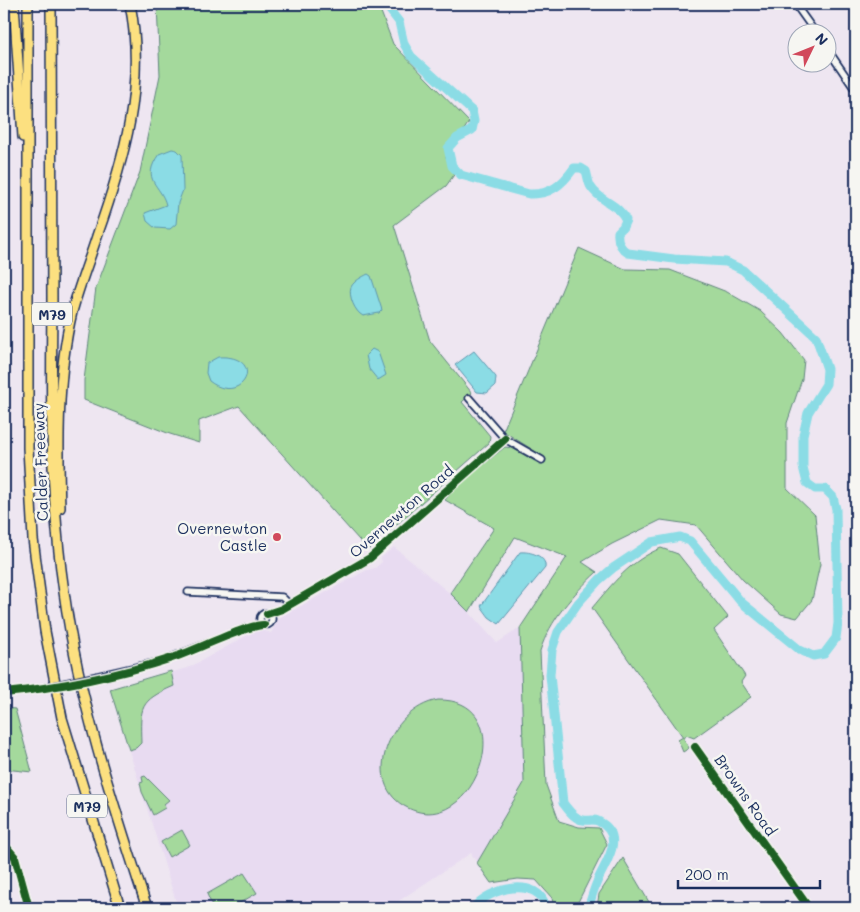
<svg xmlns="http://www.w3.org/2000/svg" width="860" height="912" font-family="Mali,sans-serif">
<rect width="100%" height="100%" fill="#eee6f1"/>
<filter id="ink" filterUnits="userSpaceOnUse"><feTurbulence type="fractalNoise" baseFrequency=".02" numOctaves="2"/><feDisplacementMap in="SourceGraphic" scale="10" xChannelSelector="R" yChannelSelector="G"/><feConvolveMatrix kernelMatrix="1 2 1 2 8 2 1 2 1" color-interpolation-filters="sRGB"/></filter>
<g filter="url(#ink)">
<path fill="#e8dbf1" d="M394,547L459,601L497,643L520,628L524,783L497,830L477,863L471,853L388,908H178L110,689L188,668L259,629L271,633L279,618L367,570L375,568L382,562L381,558Z"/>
<g fill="#a4d99c" stroke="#60847d">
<path d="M157,4H378L393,44L469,122L446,157L451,170L456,172L446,186L394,225L430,341L472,393L462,402L490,436L489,443L388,532L386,531L368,550L239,406L199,421V443L170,434L84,400V380L96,288L140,172L160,75Z"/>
<path d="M579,248L625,269L670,270L727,292L760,311L783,333L804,360L802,379L787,423V488L815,515L820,564L812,600L797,618L781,614L743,580L696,525L661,520L612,544L582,562L597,572C573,594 550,620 540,651L546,785L559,821L579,827L599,828L607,844L575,908H554L552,898L536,880L518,879L491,883L477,863L524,783L520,628L567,557L515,537L469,612L450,593L494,528L445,500L456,487L505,447L512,448L540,464L544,457L503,431Z"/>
<path d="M661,548L678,554L728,617L714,630L745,676L741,682L751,697L694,738L686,735L684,739L689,748L683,752L678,740L683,737L592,608C613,583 630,561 661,548Z"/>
<path d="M171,671L174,686C139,701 140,707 141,743L136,748L129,750L110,689Z"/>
<path d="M438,700C524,698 475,841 408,808C359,785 389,709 438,700Z"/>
<path d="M4,708L15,709L32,772L4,769Z"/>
<path d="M145,776L169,800L164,804L165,808L153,815L142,792L140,783L143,782L142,777Z"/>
<path d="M182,830L190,845L169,857L161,842Z"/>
<path d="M623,858L649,902L653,908H597L599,894Z"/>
<path d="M244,873L257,893L231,908H213L207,894Z"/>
</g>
<g fill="#8bdce5" stroke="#5e97af">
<path d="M172,149L177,150L182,155L183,190L178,203L176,224L170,229L155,228L147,221L145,213L166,205C161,184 140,181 159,154Z"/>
<path d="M368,274L371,276L382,310L379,313L363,316C355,312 348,296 351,287C354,281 362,277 368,274Z"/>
<path d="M372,349L378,352L386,375L378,380L369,369L366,355Z"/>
<path d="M474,351L496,377L495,386L487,393L477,392L455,365Z"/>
<path d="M218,357C268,354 244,408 209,381L206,373L207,363Z"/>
<path d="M520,552C530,551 547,556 545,568L499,624L489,617L481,606Z"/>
</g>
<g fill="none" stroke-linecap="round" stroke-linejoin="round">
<g stroke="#8bdce5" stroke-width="9">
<path d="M385,4L399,22L404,44L411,56L472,111L474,121L472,130L457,138L448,148L452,166L461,175L529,194C550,195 562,185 574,168H581L586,171C588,176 588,183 591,187C600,202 619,204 626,220L623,227L618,232C617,242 620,248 628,253L674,259L726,262L743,270L816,337L827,369L826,384L808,413L803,435V467L807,483L815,489H825L833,497L836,509L838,623L836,638L824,654L813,656L800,650L741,602L690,541L680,537L652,542L613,568L599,580L578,603L558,632L552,650L550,675L563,803C568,809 574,819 583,820C588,821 594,819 598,821C628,836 604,864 597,882C593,891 591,900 588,908"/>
<path d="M474,908C487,888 540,875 546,908"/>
</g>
<defs>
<g id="minor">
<path d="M795,4L815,32"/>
<path d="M828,50L856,91"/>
<path d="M469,398L505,439L542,460"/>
<path d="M188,592L282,597L290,605"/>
<circle cx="266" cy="619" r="6"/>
<path d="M267,614L282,609L370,558L505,439"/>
<path d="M97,676L162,661L246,628L264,625"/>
<path d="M4,693L37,689"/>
<path d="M695,747L809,908"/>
<path d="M4,844L15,857L29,908"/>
</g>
<g id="highway">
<path d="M14,4L23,137"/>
<path d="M28,4V448L33,539L45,631L62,718L120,908"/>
<path d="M51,4C51,104 52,203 52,303C51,400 50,496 64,592C79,701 113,804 147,908"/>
<path d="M60,508C58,443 57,375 72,312C79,286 89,261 97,236C124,160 146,85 130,4"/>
</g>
</defs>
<use href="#minor" stroke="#1b2f5e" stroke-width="9"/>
<use href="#highway" stroke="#1b2f5e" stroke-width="12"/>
<use href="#minor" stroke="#f6f6f2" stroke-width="5.5"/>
<use href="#highway" stroke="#fce080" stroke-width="9"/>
<defs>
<path id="minor-bridge" d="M37,689L97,676"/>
</defs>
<use href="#minor-bridge" stroke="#1b2f5e" stroke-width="9" stroke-linecap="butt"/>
<use href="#minor-bridge" stroke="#f6f6f2" stroke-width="5.5"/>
<defs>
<g id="cycleway">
<path d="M267,614L282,609L370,558L505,439"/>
<path d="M4,693C57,688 121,675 172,658C192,652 248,624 264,625"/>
<path d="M695,747L809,908"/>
<path d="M4,844L15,857L29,908"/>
</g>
</defs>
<use href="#cycleway" stroke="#f6f6f2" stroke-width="11"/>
<use href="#cycleway" stroke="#1b5e20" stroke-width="8"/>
</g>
</g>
<circle fill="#d1495b" stroke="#f6f6f2" stroke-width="2" cx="277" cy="537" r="5"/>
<g text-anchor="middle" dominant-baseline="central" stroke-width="5" stroke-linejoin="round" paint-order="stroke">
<g fill="#f6f6f2" stroke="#5d6b8a" stroke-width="1">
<rect x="32" y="302.5" width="40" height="23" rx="4"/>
<rect x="67" y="794.5" width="40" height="23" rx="4"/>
</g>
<g font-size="14" font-weight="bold" fill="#1b2f5e">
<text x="52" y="314">M79</text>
<text x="87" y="806">M79</text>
</g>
<g font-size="15" fill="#1b2f5e" stroke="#f6f6f2">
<text transform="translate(40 462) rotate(-92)">Calder Freeway</text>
<text transform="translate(401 511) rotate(-41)">Overnewton Road</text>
<text transform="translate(746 795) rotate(55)">Browns Road</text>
</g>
<g font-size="15" fill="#1b2f5e" stroke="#f6f6f2" text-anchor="end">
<text x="267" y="528">Overnewton<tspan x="267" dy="17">Castle</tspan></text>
</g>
</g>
<rect width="860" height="912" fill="none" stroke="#f6f6f2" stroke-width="20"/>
<rect x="10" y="10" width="840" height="892" fill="none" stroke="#1b2f5e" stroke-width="2" filter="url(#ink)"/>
<g transform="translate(812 48) rotate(47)"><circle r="24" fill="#f6f6f2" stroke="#9ea6b7"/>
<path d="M0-4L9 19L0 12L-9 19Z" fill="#d1495b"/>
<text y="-8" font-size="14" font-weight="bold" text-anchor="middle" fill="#1b2f5e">N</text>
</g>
<path d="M678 880v8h142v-8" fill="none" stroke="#1b2f5e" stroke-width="2.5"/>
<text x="685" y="880" font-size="15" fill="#1b2f5e" stroke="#f6f6f2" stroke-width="4" paint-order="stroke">200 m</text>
</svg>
